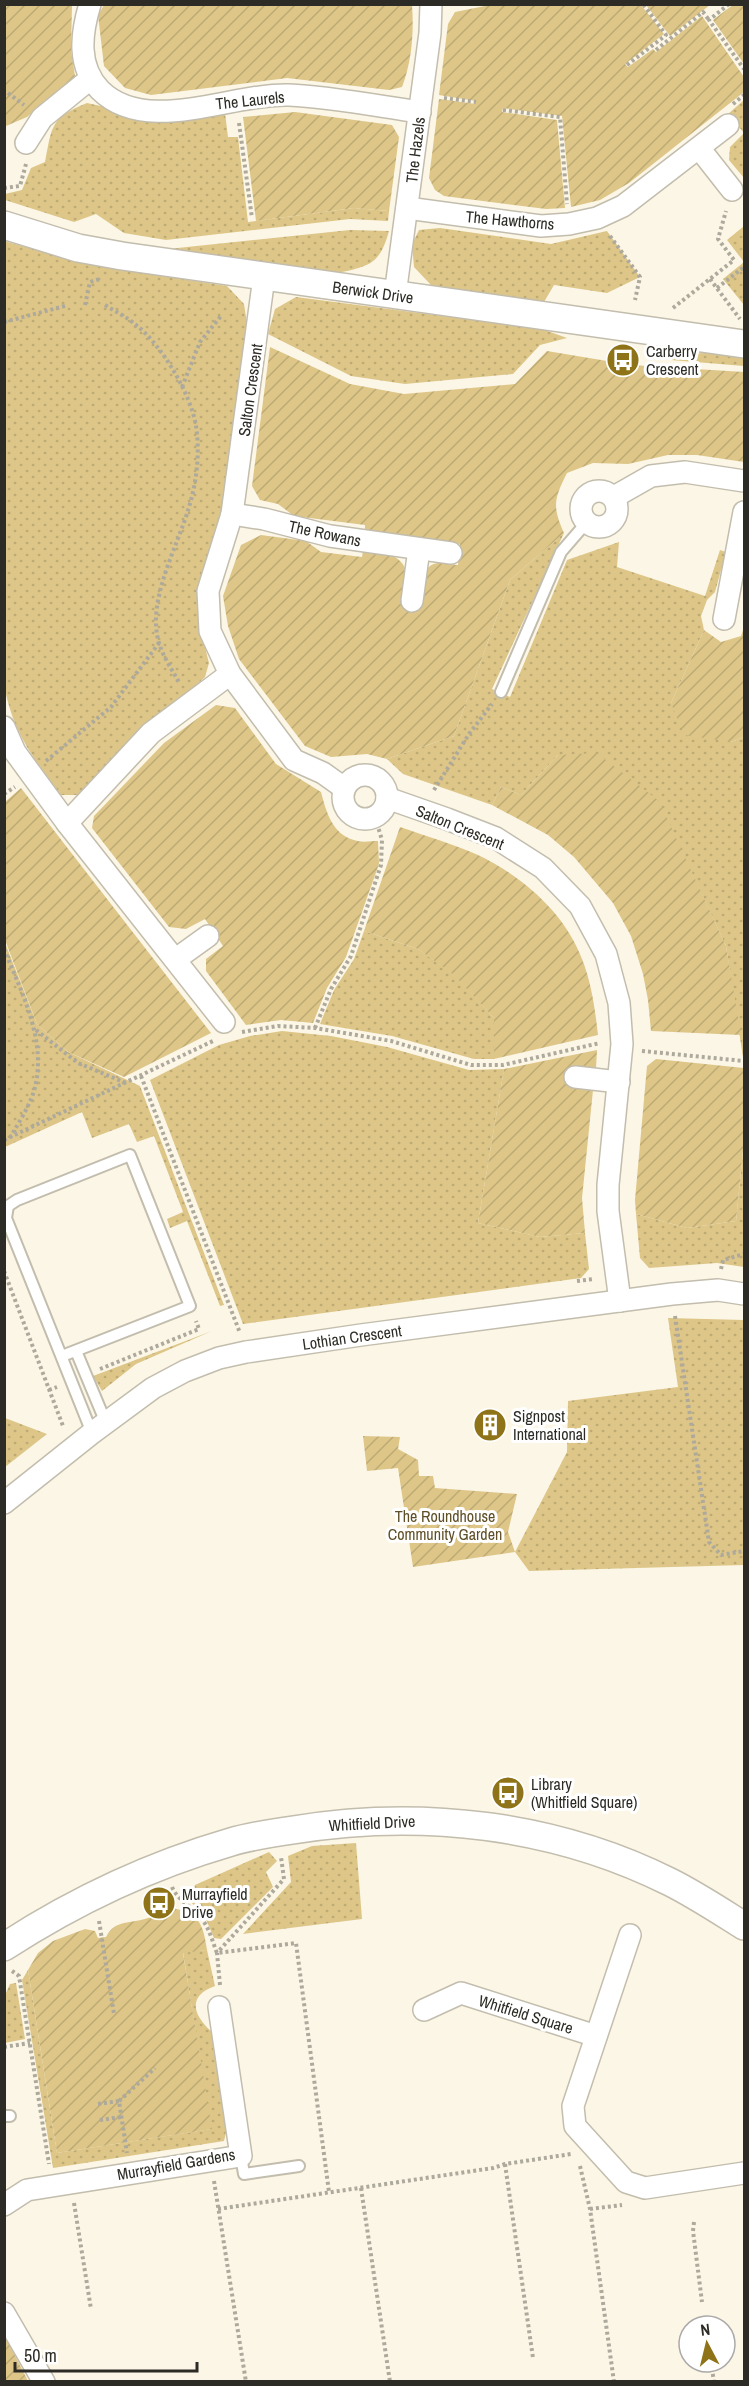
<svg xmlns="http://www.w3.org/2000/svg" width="749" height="2386" font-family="'Archivo Narrow',sans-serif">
<defs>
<pattern id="grass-dots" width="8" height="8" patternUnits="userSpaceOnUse" patternTransform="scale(1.5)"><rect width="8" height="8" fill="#ddc687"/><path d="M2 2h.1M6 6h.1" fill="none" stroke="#beaa74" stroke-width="1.8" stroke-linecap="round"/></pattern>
<pattern id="garden-furrows" width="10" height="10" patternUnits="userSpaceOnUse" patternTransform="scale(1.5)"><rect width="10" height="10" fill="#ddc687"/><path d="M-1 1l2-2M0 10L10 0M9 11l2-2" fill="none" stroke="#beaa74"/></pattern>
</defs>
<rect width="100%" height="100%" fill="#fcf6e6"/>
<g fill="url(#grass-dots)">
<path d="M744,100V178L729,160L730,147L744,133L728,114Z"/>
<path d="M87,103L105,107L124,117L162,121L225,113L228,137H238L248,222L354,208L389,211L388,221L350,219L166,240L124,233L96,214L74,222L5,200V194L22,190L31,168L45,162C52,126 50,118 87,103Z"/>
<path d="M744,226V305L723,279L744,262L727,240Z"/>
<path d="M440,228L551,244L607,231L640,277L607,293L554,285L544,302L431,285L414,267L412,244L419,230Z"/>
<path d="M350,230L389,231C380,264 370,266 338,273L168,249Z"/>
<path d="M4,241L88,264L227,286L244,304L248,330L223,511L198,591L199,624L209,663L205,677L186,695L145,724L78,795H61C33,757 15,736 5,690Z"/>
<path d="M296,297L542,329L567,338L540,345L513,374L405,384L351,376L268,334L275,309Z"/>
<path d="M708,353L744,358V366L646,358V354Z"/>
<path d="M564,533L492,689L510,697L567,560L619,542L617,567L705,596L720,550L726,552L715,592L707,600L701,616L704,630L671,703L731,742L744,737V1064L726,946L658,801L558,755L521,795L501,787L492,805L403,774L387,759L454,736L510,580Z"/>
<path d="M364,931L418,949L455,975L494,1018V1059H474L392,1036L320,1024L334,990L354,959Z"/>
<path d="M4,940L37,1024L68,1052L140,1086L224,1305L220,1306L187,1221L170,1228L167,1219L183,1212L154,1136L137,1142L129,1124L92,1138L82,1112L5,1147Z"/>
<path d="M282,1031L331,1036L387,1047L469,1070L504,1069L478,1223L540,1237L585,1233L589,1269L581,1278L243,1324L150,1080L219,1045L250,1036Z"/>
<path d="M744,1140V1267L717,1263L649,1268L640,1258L636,1214L687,1228L736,1221Z"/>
<path d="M668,1318L744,1320V1565L529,1571L515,1552L567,1452L568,1401L678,1387Z"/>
<path d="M212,1331L136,1364L102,1391L93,1376Z"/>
<path d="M5,1418L47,1434L5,1467L4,1418Z"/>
<path d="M356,1843L362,1919L243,1934L291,1882L288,1856L312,1846Z"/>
<path d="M269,1852L277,1861L266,1872L273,1887L221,1939L214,1938L205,1917L191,1902L195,1885Z"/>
<path d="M207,1950L215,1986C187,1996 193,2015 211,2031L227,2128L224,2141L53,2168L22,1980L28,1970L57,2153L211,2129L183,1952Z"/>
<path d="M16,1983L25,2039L5,2043V1995L10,1984Z"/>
</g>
<g fill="url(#garden-furrows)">
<path d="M734,4L744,5V64L713,20Z"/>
<path d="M5,5H72L71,51L75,76L27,117L6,126L5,130Z"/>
<path d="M104,5H412C414,32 412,61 402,87L389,90L287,78L151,95L125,88L104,66L98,15Z"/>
<path d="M490,5H641L664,34L625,64L628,67L653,49L656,52L702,16L744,77V92L629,183L600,200L571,207L562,116L503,108L502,112L557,120L565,208L546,209L444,196L435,190L429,178L439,99L476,104V101L439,95L448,24L455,12Z"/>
<path d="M646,5H710L670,36Z"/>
<path d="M295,112L392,125L399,137L389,211L354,208L256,221L243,117Z"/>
<path d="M270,347L350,384L404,394L515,384L547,351L631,365L744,372V462L697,455H668L628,464L593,463L567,473C554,499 552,506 564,533L510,580L454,736L387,759L367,754L331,757L305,746L239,659L228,626L223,596L241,545L261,535L306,541L321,552L362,557L363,551C381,554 398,551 406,570L425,573C432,558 444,564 458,565L460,544L365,531V525L294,516L278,504L260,500L252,486Z"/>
<path d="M744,627V737L731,742L684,735L671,703L704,630L721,642L741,636Z"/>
<path d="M216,705L235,708L276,764L321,792C326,811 332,834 354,840C361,843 371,841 378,841L379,864L346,957L327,988L313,1023L281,1020L246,1025L206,971V959L223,946L205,919L186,929L169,927L92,828L94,816L164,743Z"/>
<path d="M597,753L659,801L726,946L741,1035L651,1031L648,1000L643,974L631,936L613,903L574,857L548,835L492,805L501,787L521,795L558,755Z"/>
<path d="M21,788L211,1033L124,1077L68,1052L37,1024L5,940V802Z"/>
<path d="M400,827C426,836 453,844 478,855C522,876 565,913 582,959C592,984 595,1010 598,1035L494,1059V1018L454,975L418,949L364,931Z"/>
<path d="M597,1050L596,1068L576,1067L573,1088L593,1090L582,1198L585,1233L540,1237L478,1223L504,1069Z"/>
<path d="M656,1059L744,1068V1140L736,1221L687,1228L636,1214L635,1200L647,1066Z"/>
<path d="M363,1436L400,1437L398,1449L418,1460L419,1476H433L435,1488L517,1494L508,1532L515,1552L413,1567L398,1468L367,1471Z"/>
<path d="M170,1908C199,1912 203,1923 207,1950L183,1953L212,2129L57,2153L28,1970L38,1953L53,1941L85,1929L95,1931L98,1938L106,1937C115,1919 131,1924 148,1918C155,1916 163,1912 170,1908Z"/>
<path d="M4,2336H5L28,2381H5Z"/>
</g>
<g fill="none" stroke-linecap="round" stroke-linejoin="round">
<defs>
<g id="service">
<path d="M501,692L561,552L587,522"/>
<path d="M76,1351L106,1423"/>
<path d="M62,1356L190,1306L130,1155L17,1200L8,1206L6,1218L92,1433"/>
<path d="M4,2116H10"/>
<path d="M241,2156L244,2174L299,2166"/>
</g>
<g id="minor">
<path d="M90,4C81,34 77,66 100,90C146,136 232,93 289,95C332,97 377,106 420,112"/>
<path d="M26,143L42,118L90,79"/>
<path d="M699,148L732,190"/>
<path d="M407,208L541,226L569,224L597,218L623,206L728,125"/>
<path d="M264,277L232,514L208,591L210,631L230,674L294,760L323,773L344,788"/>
<path d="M395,295L430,33L431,4"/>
<circle cx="599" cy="509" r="18"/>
<path d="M614,497L651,476L685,472L744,481"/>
<path d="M232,514L264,519L330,536L451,553"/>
<path d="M412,601L419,549"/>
<path d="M724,619L744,512"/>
<path d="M4,727L15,752L67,823L224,1022"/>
<circle cx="365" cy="797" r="22"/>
<path d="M387,798L447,819L496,838L543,868L580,906L606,954L619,1003L622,1044L608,1185V1211L620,1301"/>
<path d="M67,823L151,733L230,674"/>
<path d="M176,959L208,936"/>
<path d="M575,1077L619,1082"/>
<path d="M4,1503L92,1433L153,1388L185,1371L219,1358L246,1352L361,1335L672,1294L718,1290L744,1294"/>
<path d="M630,1935L573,2106L575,2126L626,2182L645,2188L744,2173"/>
<path d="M424,2010L461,1993L596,2036"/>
<path d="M4,2205L27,2190L241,2156L219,2007"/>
<path d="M4,2313L44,2382"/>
</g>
<g id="tertiary">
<path d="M4,225L78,248L122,256L744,344"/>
<path d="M4,1947C73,1902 152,1865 231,1842C251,1836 272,1833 293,1830C420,1809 554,1824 670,1882C696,1895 720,1911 744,1926"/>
</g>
</defs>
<use href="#service" stroke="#c2bdad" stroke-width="14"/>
<use href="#minor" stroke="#c2bdad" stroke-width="24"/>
<use href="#tertiary" stroke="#c2bdad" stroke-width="30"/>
<g stroke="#ada99c" stroke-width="4" stroke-dasharray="3 3" stroke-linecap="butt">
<path d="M729,4L709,20L744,69"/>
<path d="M656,50L703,12L709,20"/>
<path d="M627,65L666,35L643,4"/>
<path d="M8,93L24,105"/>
<path d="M444,98L476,102"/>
<path d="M733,104L744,95"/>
<path d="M503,110L560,117L567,204"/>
<path d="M239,123L252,218"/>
<path d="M4,188L20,186L26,164"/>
<path d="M610,236L640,277L635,300"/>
<path d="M710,279L740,319"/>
<path d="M717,288L744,267"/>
<path d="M85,305L90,282L100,279"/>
<path d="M105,305C116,312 127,317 136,325C161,344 191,394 196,426C200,452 197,481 189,507C178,546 146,601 159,643C163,657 173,671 180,684"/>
<path d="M673,308L734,260L718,239L726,211"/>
<path d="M4,322L65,306"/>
<path d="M182,387L200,342L221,316"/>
<path d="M46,761L111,707L159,643"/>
<path d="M434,790L469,734L492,704"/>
<path d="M4,794L15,787"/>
<path d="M4,949C22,994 48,1042 34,1091C29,1107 19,1122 11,1136"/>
<path d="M315,1028L331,989L351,956L381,865L382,840L375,817"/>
<path d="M36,1030L78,1063L126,1083"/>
<path d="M242,1032L278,1026L315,1028L391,1041L471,1065H503L600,1043"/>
<path d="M642,1051L744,1061"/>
<path d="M141,1076L240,1333"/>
<path d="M4,1140L213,1041"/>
<path d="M721,1269L723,1260L744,1254"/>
<path d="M4,1271L63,1426"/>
<path d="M577,1281L594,1279"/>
<path d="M675,1316L709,1542L721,1555L744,1551"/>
<path d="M100,1369L199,1329L196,1321"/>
<path d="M49,1390L57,1387"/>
<path d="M172,1887C179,1903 195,1907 204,1922C210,1931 213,1943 217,1953L296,1943L329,2192"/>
<path d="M99,1921L114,2014"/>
<path d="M12,1971L19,1976L49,2164"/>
<path d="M220,1985L217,1953L284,1879L281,1857"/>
<path d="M4,2047L30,2043"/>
<path d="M119,2101L155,2068"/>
<path d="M98,2104L119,2101L127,2153"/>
<path d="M100,2120L121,2117"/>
<path d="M505,2164L533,2358"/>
<path d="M580,2166L590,2209L614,2382"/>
<path d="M214,2181L246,2382"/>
<path d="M361,2188L390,2382"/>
<path d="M74,2203L91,2309"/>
<path d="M218,2209L493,2168L505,2164L571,2154"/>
<path d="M590,2209L622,2205"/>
<path d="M694,2222L693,2231L702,2302"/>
<path d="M711,2362L714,2382"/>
</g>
<use href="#service" stroke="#fff" stroke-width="10"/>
<use href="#minor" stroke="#fff" stroke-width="21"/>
<use href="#tertiary" stroke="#fff" stroke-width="27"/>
</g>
<defs>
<symbol id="bus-disc" viewBox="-11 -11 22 22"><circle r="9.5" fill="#8f7318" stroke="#fff"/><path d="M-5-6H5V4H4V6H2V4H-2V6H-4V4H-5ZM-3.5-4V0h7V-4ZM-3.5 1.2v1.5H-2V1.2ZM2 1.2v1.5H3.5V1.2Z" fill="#fff"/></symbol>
<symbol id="building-disc" viewBox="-11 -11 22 22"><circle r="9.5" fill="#8f7318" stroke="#fff"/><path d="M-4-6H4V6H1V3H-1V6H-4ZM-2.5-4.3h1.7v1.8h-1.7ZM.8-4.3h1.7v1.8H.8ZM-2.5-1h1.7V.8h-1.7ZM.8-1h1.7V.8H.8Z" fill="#fff"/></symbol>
</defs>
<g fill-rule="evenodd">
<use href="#bus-disc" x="604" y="341" width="38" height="38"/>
<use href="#building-disc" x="471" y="1406" width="38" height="38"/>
<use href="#bus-disc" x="489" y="1774" width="38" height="38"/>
<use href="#bus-disc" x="140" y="1884" width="38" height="38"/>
</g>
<g text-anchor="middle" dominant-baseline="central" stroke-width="6" stroke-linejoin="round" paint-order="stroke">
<g font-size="16" fill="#2d2b25" stroke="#fff">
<text transform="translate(250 100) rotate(-6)">The Laurels</text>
<text transform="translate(415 150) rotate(-83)">The Hazels</text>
<text transform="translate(510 220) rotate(5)">The Hawthorns</text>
<text transform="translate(373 292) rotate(8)">Berwick Drive</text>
<text transform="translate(250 390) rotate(-82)">Salton Crescent</text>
<text transform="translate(325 533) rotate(12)">The Rowans</text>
<text transform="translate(460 827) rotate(22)">Salton Crescent</text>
<text transform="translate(352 1337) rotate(-8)">Lothian Crescent</text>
<text transform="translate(372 1823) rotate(-3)">Whitfield Drive</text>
<text transform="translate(526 2014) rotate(17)">Whitfield Square</text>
<text transform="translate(176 2164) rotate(-10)">Murrayfield Gardens</text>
</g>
<g font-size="16" fill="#2d2b25" stroke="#fff" text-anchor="start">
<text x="646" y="351">Carberry<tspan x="646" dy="18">Crescent</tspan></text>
<text x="513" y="1416">Signpost<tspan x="513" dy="18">International</tspan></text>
<text x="531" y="1784">Library<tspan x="531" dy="18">(Whitfield Square)</tspan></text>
<text x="182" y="1894">Murrayfield<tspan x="182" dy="18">Drive</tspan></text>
</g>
<g font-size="16" fill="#5e4f26" stroke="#fff">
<text x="445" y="1516">The Roundhouse<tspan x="445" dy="18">Community Garden</tspan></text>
</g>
</g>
<rect width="749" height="2386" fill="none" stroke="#2d2b25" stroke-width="12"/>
<g transform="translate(707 2344) rotate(353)"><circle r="28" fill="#ffffff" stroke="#abaaa8" stroke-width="1.5"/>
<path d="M0-4.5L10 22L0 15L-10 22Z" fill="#8f7318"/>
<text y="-9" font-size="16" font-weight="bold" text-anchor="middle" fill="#2d2b25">N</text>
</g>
<path d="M15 2362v9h182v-9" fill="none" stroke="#2d2b25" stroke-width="3"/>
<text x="24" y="2362" font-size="18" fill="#2d2b25" stroke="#ffffff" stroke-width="4.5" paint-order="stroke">50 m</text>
</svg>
